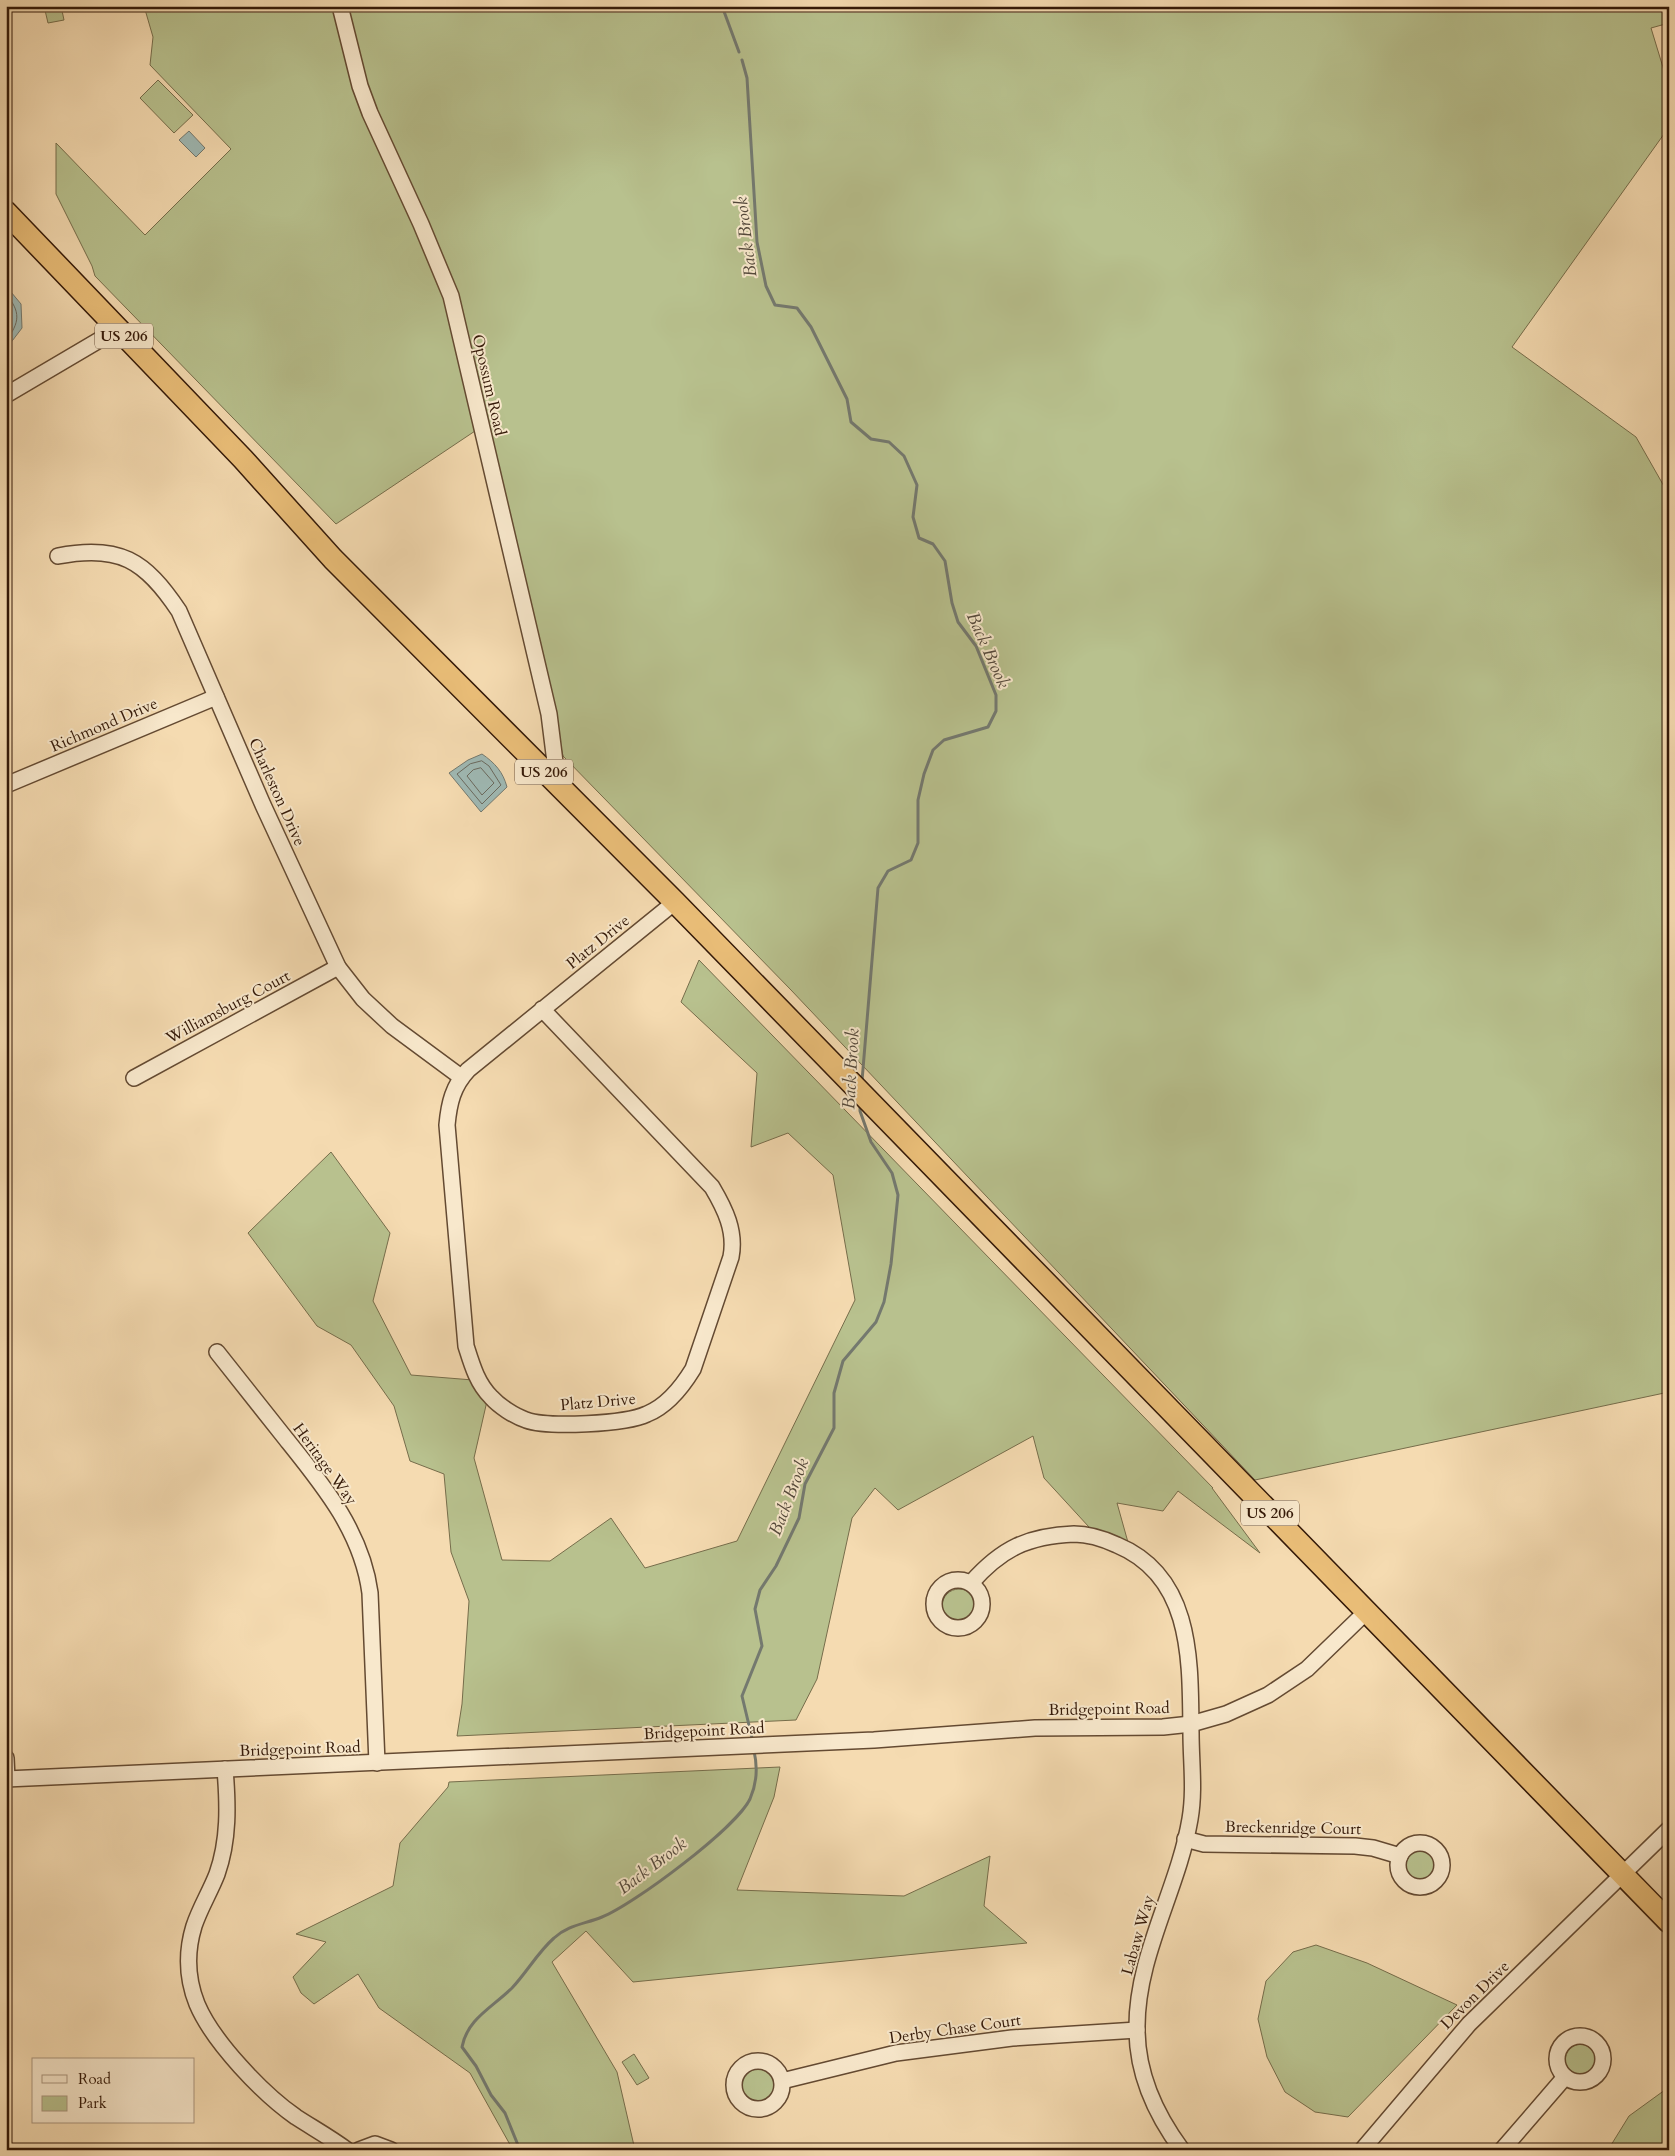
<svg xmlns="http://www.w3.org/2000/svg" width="1675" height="2156" font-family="Cardo,serif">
<rect width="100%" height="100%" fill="#f5dbb1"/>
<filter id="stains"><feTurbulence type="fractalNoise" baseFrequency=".004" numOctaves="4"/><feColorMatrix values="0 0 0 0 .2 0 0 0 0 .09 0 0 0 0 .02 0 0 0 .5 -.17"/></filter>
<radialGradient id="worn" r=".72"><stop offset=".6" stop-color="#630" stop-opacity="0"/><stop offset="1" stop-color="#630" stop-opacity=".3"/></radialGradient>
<g fill="#b8c18e" stroke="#766d4b">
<path d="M44,6H61L64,20L48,23Z"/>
<path d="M144,6H1669V23L1651,28L1669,87V127L1512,347L1636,437L1669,495V1392L1255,1480L791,990L563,756L484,425L336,524L95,276L92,266L56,194V143L145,235L231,149L150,65L153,37Z"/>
<path d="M158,80L193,115L174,133L140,98Z"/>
<path d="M699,960L1213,1488H1212L1260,1553L1178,1491L1163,1511L1117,1503L1131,1553L1100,1539L1044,1478L1033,1436L898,1510L875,1488L852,1518L817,1679L796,1720L457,1736L462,1704L469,1601L451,1552L444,1474L410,1461L394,1406L351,1345L317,1326L248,1233L331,1152L390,1233L373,1301L411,1375L473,1380L487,1401L474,1458L502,1560L550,1561L611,1518L645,1568L737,1541L855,1300L833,1175L788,1133L751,1147L757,1073L681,1002Z"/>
<circle cx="959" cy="1606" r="17"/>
<path d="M780,1767L774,1797L737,1890L904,1896L990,1856L984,1906L1027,1943L633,1982L586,1931L552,1962L617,2072L635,2150H513L470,2073L379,2008L358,1974L314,2004L301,1993L293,1977L326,1942L296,1934L393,1886L400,1843L448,1787L449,1782Z"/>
<circle cx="1422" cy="1865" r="17"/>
<path d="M1316,1945L1367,1963L1457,2005L1348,2117L1315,2112L1285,2092L1267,2057L1258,2019L1266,1981L1293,1952Z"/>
<circle cx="1582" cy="2061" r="17"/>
<path d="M634,2054L649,2078L637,2085L622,2062Z"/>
<circle cx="758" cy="2086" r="17"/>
<path d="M1669,2087V2150H1608L1629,2116Z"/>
</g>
<g fill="#9fb9b4" stroke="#74796f">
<path d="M189,131L205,148L196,157L179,140Z"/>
<path d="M6,286L21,304L22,328L6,349Z"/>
<path d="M482,754C495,763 503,772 507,787L481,812L449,773L468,760Z"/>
</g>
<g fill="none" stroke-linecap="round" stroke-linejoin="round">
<g stroke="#6a695e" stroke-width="1">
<path d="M6,294C21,312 20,322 6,341"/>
<path d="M482,761L489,766L501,785L482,804L457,774L470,764Z"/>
<path d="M481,768L494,783L482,795L467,776L473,770Z"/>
</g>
<g stroke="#74796f" stroke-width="3">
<path d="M722,6L739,52"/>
<path d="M742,60L747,78L757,242L766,286L775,305L797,308L811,327L847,399L851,422L871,439L889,442L904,456L917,485L913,517L919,538L933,544L945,561L952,603L958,622L976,646L996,695V711L988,727L944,740L933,750L924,774L918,800V843L911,860L888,871L878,888L862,1081"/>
<path d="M753,1742L742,1696L762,1646L755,1609L760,1590L776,1566L799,1518L805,1484L834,1428V1393L843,1361L876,1322L884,1302L891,1264L898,1195L892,1173L871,1142L860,1111V1105"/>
<path d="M520,2150L505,2113L491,2095L476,2066L462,2047C467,2019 493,2007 512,1988C527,1972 538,1952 554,1938C568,1925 585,1924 602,1917C633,1905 736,1828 750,1799C757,1783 758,1768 754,1751"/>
</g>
<defs>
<g id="minor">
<path d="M340,6L360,86L370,113L421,224L451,296L549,714L558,786"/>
<path d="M6,395L118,329"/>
<path d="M58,556C119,544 145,560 179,611L263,805L338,967L363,999L392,1026L461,1077"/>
<path d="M6,785L216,697"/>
<path d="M542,1009L712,1187C725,1209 736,1231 731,1257L693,1369C682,1387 667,1406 647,1414C626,1424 548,1428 526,1420C514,1416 499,1406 491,1397C477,1383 472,1365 466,1346L447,1125C449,1103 453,1086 468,1070L675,902"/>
<path d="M134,1078L338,967"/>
<path d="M217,1352C240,1381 263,1410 286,1439C323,1485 362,1532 370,1593L377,1763"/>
<circle cx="958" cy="1604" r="24"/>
<path d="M971,1583C1002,1548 1028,1536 1074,1534C1090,1534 1104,1539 1117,1545C1194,1577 1190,1663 1191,1733C1191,1762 1195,1790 1190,1819C1178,1890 1136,1956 1137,2029C1137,2073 1156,2115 1182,2150"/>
<path d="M6,1758L7,1779"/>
<path d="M225,1769C228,1805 229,1840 217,1874C210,1892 200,1908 194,1926C186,1952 187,1979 197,2004C213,2042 263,2094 296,2117C313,2128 331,2138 347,2150"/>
<path d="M6,1779L874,1740L1035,1728L1163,1727L1191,1724L1226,1714L1268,1695L1307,1669L1367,1611"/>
<path d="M1185,1839L1204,1844L1355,1846L1373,1848L1400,1856"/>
<circle cx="1420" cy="1865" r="22"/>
<circle cx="1580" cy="2059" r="23"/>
<circle cx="758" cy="2085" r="24"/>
<path d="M782,2081L896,2053L1012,2038L1137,2030"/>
<path d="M359,2150L375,2144L391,2150"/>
<path d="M1362,2150L1469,2024L1669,1829"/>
<path d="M1502,2150L1565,2077"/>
</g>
<path id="highway" d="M6,212L243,459L333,559L675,902L1669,1922"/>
</defs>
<use href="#minor" stroke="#644a32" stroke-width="18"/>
<use href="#highway" stroke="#341908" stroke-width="24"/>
<use href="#minor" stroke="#f8e8cc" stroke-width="15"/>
<use href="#highway" stroke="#eabe78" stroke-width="21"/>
</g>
<g text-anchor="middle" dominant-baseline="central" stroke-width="4" stroke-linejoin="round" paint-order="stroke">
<g fill="#f8e8cc" stroke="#6f5743" stroke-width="1">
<rect x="95" y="323.5" width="58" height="25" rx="4"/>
<rect x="515" y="759.5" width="58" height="25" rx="4"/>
<rect x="1241" y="1500.5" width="58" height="25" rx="4"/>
</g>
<g font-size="15" font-weight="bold" fill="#341908">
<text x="124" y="336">US 206</text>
<text x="544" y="772">US 206</text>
<text x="1270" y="1513">US 206</text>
</g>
<g font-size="16" fill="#341908" stroke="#f8e8cc">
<text transform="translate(489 385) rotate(77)">Opossum Road</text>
<text transform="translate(104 725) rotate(-23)">Richmond Drive</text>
<text transform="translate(277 792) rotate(66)">Charleston Drive</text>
<text transform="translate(598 942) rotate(-39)">Platz Drive</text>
<text transform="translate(228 1007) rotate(-28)">Williamsburg Court</text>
<text transform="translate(598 1402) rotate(-5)">Platz Drive</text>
<text transform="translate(325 1464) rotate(54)">Heritage Way</text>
<text transform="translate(1109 1709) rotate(-1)">Bridgepoint Road</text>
<text transform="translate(704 1731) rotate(-3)">Bridgepoint Road</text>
<text transform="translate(300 1749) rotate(-2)">Bridgepoint Road</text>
<text transform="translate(1293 1828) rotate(1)">Breckenridge Court</text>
<text transform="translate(1138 1935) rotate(-74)">Labaw Way</text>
<text transform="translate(1475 1995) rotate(-45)">Devon Drive</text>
<text transform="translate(955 2029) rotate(-8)">Derby Chase Court</text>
</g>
<g font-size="18" font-style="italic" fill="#54493c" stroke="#f8e8cc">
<text transform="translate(746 237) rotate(-97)">Back Brook</text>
<text transform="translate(988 650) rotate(66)">Back Brook</text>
<text transform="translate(851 1069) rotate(-87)">Back Brook</text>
<text transform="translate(789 1497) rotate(-69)">Back Brook</text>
<text transform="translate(652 1866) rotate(-37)">Back Brook</text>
</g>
</g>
<rect width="1675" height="2156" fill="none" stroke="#f5dbb1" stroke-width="25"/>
<rect x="8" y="8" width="1660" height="2141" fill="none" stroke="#341908" stroke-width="2.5"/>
<rect x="12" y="12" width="1650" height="2131" fill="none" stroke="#341908"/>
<rect x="32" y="2058" width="162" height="65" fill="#f8e8cc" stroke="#aa957e"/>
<rect x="42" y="2075" width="25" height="8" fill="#f8e8cc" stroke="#aa957e"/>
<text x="78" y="2084" font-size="15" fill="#341908">Road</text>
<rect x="42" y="2096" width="25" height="15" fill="#b8c18e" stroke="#aa957e"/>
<text x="78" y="2108" font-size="15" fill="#341908">Park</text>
<rect width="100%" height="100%" filter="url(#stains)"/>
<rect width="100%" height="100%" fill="url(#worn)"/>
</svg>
